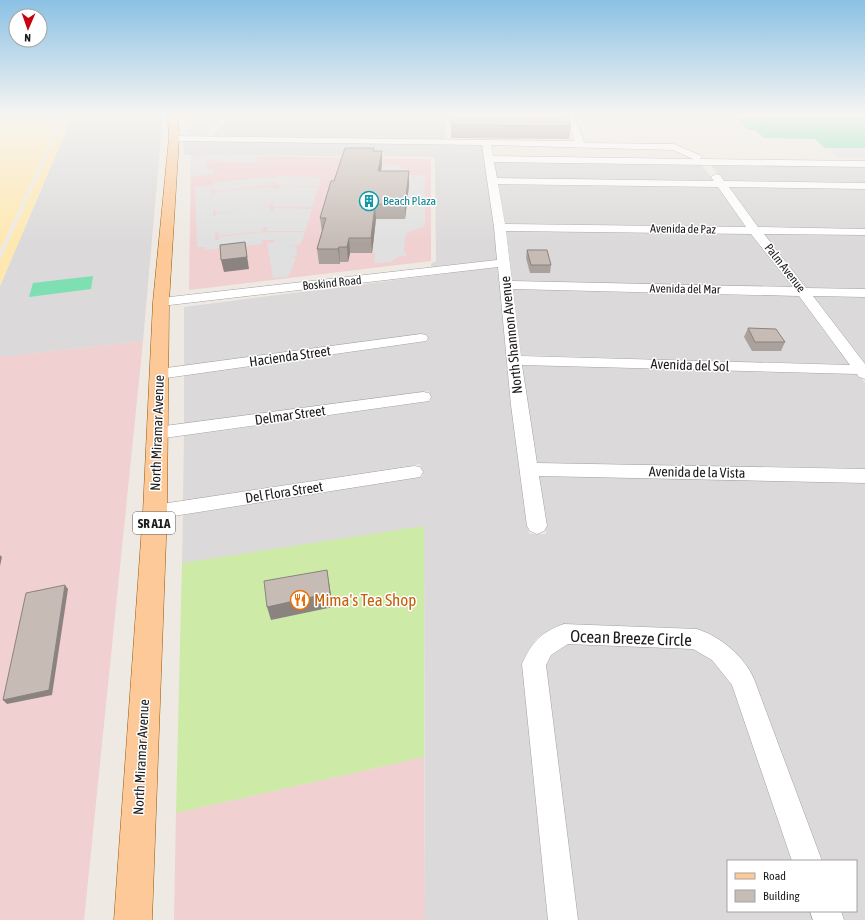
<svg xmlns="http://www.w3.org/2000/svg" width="865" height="920" font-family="'Asap Condensed',sans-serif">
<rect width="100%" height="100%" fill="#eee9e2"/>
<g fill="#dbd9d9">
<path d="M73,115H163L143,341L0,357V286Z"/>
<path d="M231,115L440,116L447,115L445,139L212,137Z"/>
<path d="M183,140L483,145L495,227L498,261L431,268V264L436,261L435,159L434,157L184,155Z"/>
<path d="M493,161L701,164L715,182L497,180Z"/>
<path d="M710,164L865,166V185L724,182Z"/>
<path d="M498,184L718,186L747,227L505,224Z"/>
<path d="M727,186L865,188V230L757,227Z"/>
<path d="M505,229L751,232L795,289L510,282Z"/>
<path d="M761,232L865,235V290L806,289Z"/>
<path d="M498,267L512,405L529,534H546L537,475L865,482V920H842L839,911H856V861H820L728,649L563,625L558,626L536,639L525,658L523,664L550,920H425L424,527L182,563L183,515L423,476L420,464L183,501L184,435L431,401L429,391L184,424V375L428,341L426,334L184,366V307Z"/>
<path d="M511,288L800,295L851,365L520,355Z"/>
<path d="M812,295L865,296V365Z"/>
<path d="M521,364L858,374L865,383V470L535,463Z"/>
<path d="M568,644L697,649L715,660L733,682L795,861H728V911H812L815,920H577L545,667L551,656Z"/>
</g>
<g fill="#f0d0d1">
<path d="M191,155L431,159V261L189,290Z"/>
<path d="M143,341L84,920H0V357Z"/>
<path d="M424,757L425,920H174L176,813Z"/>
</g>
<path fill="#cdeaa6" d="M424,526V757L176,813L182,563Z"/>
<g fill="#ffe8af">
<path d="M0,115H62L0,250Z"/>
<path d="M65,115H73L0,286V261Z"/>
</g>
<g fill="#7edfb2">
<path d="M737,115H865V148H825L815,139L764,138L755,130H748L737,118H739Z"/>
<path d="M93,276L91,289L29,297L33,283Z"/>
</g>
<g fill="#e0e0e0">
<path d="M192,115H207L209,135L193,136V134H187V127L194,126L193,123L187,124L186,117H193Z"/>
<path d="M830,149H865V158H839Z"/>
<path d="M200,155L255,156L254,159H261L259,162L245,163L240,162L210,161L206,164L207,169V170L214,169V174L190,176L191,158H198Z"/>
<path d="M382,164L402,166L401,169H408V175H425V223L423,227L408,232L405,237L404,250L407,256H400L390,262L374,263L375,253H372L379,184Z"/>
<path d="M275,176L321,177L319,186L276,185V183H273V185L214,191L213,188L211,189L212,195H215L214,192L253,188L273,187L274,189H278L280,186L318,187L312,207H273V203L269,204L270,207L216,213L215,209L213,210V216H216V214L249,209L270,208L271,211H274V208L312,209L305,231H266L267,227L262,228L263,231L218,236V232L215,233V240H219V237L263,232V235L266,232H305L300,245H287L296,246L297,256L290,257L296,258L288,277L273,278L267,243L275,242V240H262V244L205,250L206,247H197L195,187L214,185V182L272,177L273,179Z"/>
</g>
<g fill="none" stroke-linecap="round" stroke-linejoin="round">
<defs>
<g id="minor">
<path d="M566,115H574L584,142L587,143L674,144L700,155L702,157L700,159L865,161V167L494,162L497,178L714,181L711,177L716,174L720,175L724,181L865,183V189L729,187L758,227L865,229V235L764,234L806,288L865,289V297L813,296L865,364V379L859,377L857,374L522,365L537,463L865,469V483L539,476L547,526L544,531L537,534L530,531L527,526L511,405L498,267L161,306L156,305L154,302L156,299L161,298L497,260L494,227L482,145L174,141L171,140L170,138L171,136L575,141ZM491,145L673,150L693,159L493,156ZM498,184L718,187L746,227L505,224ZM506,231L751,234L793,287L512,281ZM513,289L799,296L850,365L521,356Z"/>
<path d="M421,334L426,335L428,338L426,341L159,379L153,377L151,374L153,371L159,369Z"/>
<path d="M423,392L429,393L431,397L429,401L157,439L151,437L148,433L151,429L157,427Z"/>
<path d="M414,466L420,467L423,472L420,477L155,519L148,517L145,512L148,507L155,505Z"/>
<path d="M564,624L697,629C721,637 744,656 754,679L822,861H792L732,685L712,660L693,649L568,644L551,655L546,665L578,920H548L522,664C532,642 541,632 564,624Z"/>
<path d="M810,911H841L844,920H813Z"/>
</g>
<path id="primary" d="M168,115H178L179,138L169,302L167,512L152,920H114L143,512L153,302L169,138Z"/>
</defs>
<use href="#minor" stroke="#a3a3a3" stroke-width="1"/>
<use href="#primary" stroke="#955700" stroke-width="1"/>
<use href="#minor" fill="#fff" fill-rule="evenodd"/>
<use href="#primary" fill="#fdc998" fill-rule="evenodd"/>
</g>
<g fill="#aaa19c">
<path d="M451,115L571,126L569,139L451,138Z"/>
<path d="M382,164L381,171L409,185L405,219H376L372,253H350L348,262H340V264H319L317,249L322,232L320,218L334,181Z"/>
<path d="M527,250L551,265L550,273H530L526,258Z"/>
<path d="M748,328L785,342L781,351H752L744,337Z"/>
</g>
<g fill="#8b837f">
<path d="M382,151V164L379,184L378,171Z"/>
<path d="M409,171V185L405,219V205Z"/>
<path d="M375,204L376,219L372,253L371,238Z"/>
<path d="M349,238L350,253L348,262L347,247Z"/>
<path d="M245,242L249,269L224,272L221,260Z"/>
<path d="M339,247L340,262V264L338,249Z"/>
<path d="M0,555L2,557L0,566Z"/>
<path d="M327,570L333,607L271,620L267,607Z"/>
<path d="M65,585L68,589L52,695L7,704L3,700Z"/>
</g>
<g fill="#c6bbb5" stroke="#8b837f">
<path d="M451,115H567L571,126L451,125Z"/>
<path d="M345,148H374L373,151H382L378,171H409L405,205L375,204L371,238H349L347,247H339L338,249H317L326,218H320L331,181H334Z"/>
<path d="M245,242L247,257L221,260L220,245Z"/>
<path d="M527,250H547L551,265H531Z"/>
<path d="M748,328L776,329L785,342H755Z"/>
<path d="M327,570L330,593L267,607L264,581Z"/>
<path d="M65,585L49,690L3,700L26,593Z"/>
</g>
<linearGradient id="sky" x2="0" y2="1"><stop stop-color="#8bc1e4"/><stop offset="0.47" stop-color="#f7f5f2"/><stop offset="1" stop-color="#f7f5f2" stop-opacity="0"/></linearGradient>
<rect width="865" height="244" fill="url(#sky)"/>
<defs>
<symbol id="building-ring" viewBox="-11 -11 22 22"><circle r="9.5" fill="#fff" stroke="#0f9aa8" stroke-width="1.5"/><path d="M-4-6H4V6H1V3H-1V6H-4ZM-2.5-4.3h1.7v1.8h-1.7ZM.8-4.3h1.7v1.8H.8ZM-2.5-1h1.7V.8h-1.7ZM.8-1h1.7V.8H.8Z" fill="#0f9aa8"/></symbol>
<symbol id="restaurant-ring" viewBox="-11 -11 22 22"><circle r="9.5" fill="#fff" stroke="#e8710a" stroke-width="1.5"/><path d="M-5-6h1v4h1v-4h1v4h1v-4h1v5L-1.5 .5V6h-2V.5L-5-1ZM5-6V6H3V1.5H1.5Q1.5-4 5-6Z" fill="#e8710a"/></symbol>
</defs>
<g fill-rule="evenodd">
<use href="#building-ring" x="358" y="190" width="22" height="22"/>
<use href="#restaurant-ring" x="289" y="589" width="22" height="22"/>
</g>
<g text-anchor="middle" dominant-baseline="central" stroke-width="3" stroke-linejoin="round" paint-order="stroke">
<g font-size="12" fill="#0d838f" stroke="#fff" text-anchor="start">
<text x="383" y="201">Beach Plaza</text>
</g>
<g font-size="12" fill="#1c1c1c" stroke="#fff">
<text transform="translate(683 229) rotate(1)">Avenida de Paz</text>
<text transform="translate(785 268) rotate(52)">Palm Avenue</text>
<text transform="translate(332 283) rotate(-6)">Boskind Road</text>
<text transform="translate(685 289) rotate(1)">Avenida del Mar</text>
</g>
<rect fill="#fff" stroke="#606060" stroke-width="1" x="133" y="512" width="42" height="22" rx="3"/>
<g font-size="13" font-weight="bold" fill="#1c1c1c">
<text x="154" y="523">SR A1A</text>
</g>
<g font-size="14" fill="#1c1c1c" stroke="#fff">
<text transform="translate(511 335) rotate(-96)">North Shannon Avenue</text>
<text transform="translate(290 356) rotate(-8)">Hacienda Street</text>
<text transform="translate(690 365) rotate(2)">Avenida del Sol</text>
<text transform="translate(290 415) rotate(-8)">Delmar Street</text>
<text transform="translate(157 433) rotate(-88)">North Miramar Avenue</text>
<text transform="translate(697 472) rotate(1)">Avenida de la Vista</text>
<text transform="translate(284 492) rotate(-9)">Del Flora Street</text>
<text transform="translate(141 757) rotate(-87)">North Miramar Avenue</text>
</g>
<g font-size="17" fill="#c56008" stroke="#fff" text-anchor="start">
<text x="314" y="600">Mima's Tea Shop</text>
</g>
<g font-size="17" fill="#1c1c1c" stroke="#fff">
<text transform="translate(631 638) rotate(2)">Ocean Breeze Circle</text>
</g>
</g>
<rect x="727" y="860" width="130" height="52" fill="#ffffff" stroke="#a4a4a4"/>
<rect x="735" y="873" width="20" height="6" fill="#fdc998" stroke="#a4a4a4"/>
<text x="763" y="880" font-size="12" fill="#1c1c1c">Road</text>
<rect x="735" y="890" width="20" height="12" fill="#c6bbb5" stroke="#a4a4a4"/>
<text x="763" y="900" font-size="12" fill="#1c1c1c">Building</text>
<g transform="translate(28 28) rotate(182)"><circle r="19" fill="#ffffff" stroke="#a4a4a4"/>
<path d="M0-3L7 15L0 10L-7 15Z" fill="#c90010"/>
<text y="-6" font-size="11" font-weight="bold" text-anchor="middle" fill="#1c1c1c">N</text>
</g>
</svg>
